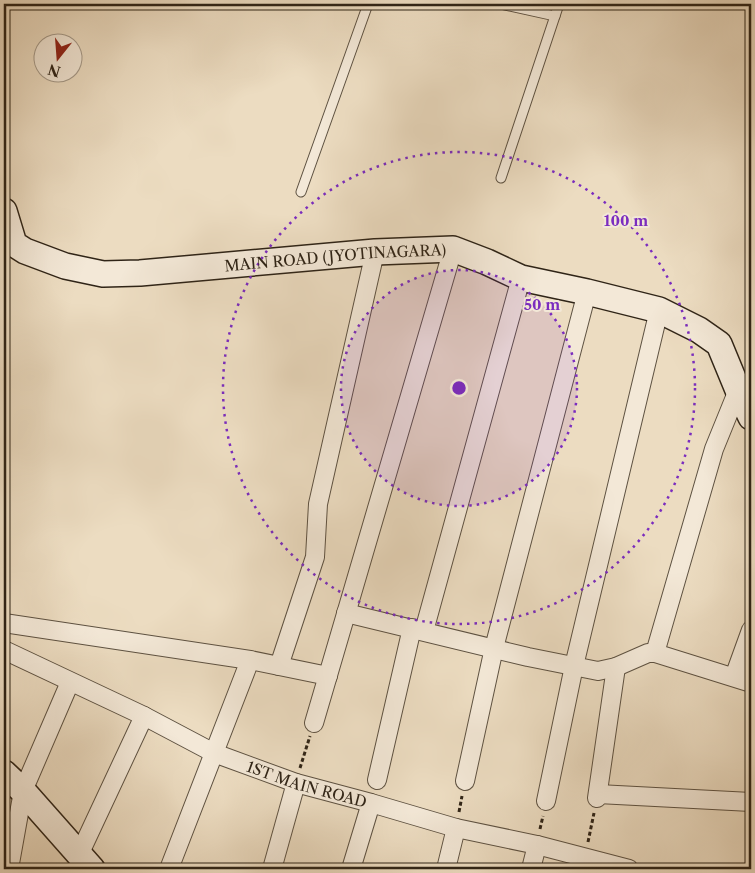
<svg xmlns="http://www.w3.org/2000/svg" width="755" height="873" font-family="'Libre Caslon Text',serif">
<rect width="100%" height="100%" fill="#ecdcc1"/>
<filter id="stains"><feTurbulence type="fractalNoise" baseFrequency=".004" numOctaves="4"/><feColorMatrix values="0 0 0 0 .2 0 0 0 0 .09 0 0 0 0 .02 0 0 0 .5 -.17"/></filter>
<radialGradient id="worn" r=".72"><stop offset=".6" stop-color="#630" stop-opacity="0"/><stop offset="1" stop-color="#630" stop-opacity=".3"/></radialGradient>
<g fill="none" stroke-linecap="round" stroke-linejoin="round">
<defs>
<g id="lane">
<path d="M500,4L555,16"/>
<path d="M501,178L559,4"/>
<path d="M301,192L368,4"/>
</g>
<g id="street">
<path d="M346,613L528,657L598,671L616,667L648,653H655L751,683"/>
<path d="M4,623L250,660L328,676"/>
<path d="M424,631L521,278"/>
<path id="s1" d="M4,650L144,716L214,753L296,783L371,803L456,828L537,845L629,869"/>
<path d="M655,653L714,449L738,390"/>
<path d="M279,666L315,557L318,504L375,252"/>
<path d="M734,677L751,630"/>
<path d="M314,723L453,249"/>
<path d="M377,780L412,628"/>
<path d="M465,781L494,648L587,292"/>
<path d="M598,794L751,802"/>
<path d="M597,798L616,667"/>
<path d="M546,801L574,666L659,310"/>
<path d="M79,855L144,716"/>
<path d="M9,869L23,791L70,682"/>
<path d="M169,869L250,660"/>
<path d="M272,869L296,783"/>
<path d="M351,869L371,803"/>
<path d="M446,869L456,828"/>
<path d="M531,869L537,845"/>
</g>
<g id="secondary">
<path id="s2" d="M4,211L14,244L25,251L65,266L103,274L140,273L375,252L453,249L487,262L521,278L587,292L659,310L699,330L719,344L738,390L751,417"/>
<path d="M4,773L23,791L92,869"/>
</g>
</defs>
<use href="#lane" stroke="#5e5242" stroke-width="11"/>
<use href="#street" stroke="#5e5242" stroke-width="20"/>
<use href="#secondary" stroke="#2f2417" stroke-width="28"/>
<g stroke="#2f2417" stroke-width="3" stroke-dasharray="4 2.5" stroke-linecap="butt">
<path d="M300,768L310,736"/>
<path d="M459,812L462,796"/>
<path d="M540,829L543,816"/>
<path d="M588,842L594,813"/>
</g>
<use href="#lane" stroke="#f3e8d7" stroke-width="9"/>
<use href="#street" stroke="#f3e8d7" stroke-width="18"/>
<use href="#secondary" stroke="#f3e8d7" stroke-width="25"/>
</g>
<circle cx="459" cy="388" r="118" fill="#7b2cbf" fill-opacity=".12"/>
<g fill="none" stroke="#7b2cbf" stroke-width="2.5" stroke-dasharray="2.5 5">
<circle cx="459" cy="388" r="118"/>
<circle cx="459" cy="388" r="236"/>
</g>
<g text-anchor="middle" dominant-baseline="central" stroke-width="4" stroke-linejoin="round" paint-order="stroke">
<g font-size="15" fill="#2f2417" stroke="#f3e8d7">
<text stroke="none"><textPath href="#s2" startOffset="362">MAIN ROAD (JYOTINAGARA)</textPath></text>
<text stroke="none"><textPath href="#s1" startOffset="332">1ST MAIN ROAD</textPath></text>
</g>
</g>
<circle cx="459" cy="388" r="8" fill="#7b2cbf" stroke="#f3e8d7" stroke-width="2.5"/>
<g font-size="15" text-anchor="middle" font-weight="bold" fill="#7b2cbf" stroke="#f3e8d7" stroke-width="4" stroke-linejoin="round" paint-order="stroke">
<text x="626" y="226">100 m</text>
<text x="542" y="310">50 m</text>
</g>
<rect width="755" height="873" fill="none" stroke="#ecdcc1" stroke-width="20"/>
<rect x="5" y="5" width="745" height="863" fill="none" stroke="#2f2417" stroke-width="2.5"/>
<rect x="10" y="10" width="735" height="853" fill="none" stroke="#2f2417"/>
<g transform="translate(58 58) rotate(197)"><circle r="24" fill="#f3e8d7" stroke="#a59a8a"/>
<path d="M0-4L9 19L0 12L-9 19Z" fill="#8f2418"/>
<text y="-8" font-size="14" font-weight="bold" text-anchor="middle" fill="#2f2417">N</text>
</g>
<rect width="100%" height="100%" filter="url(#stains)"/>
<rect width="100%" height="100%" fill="url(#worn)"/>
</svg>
